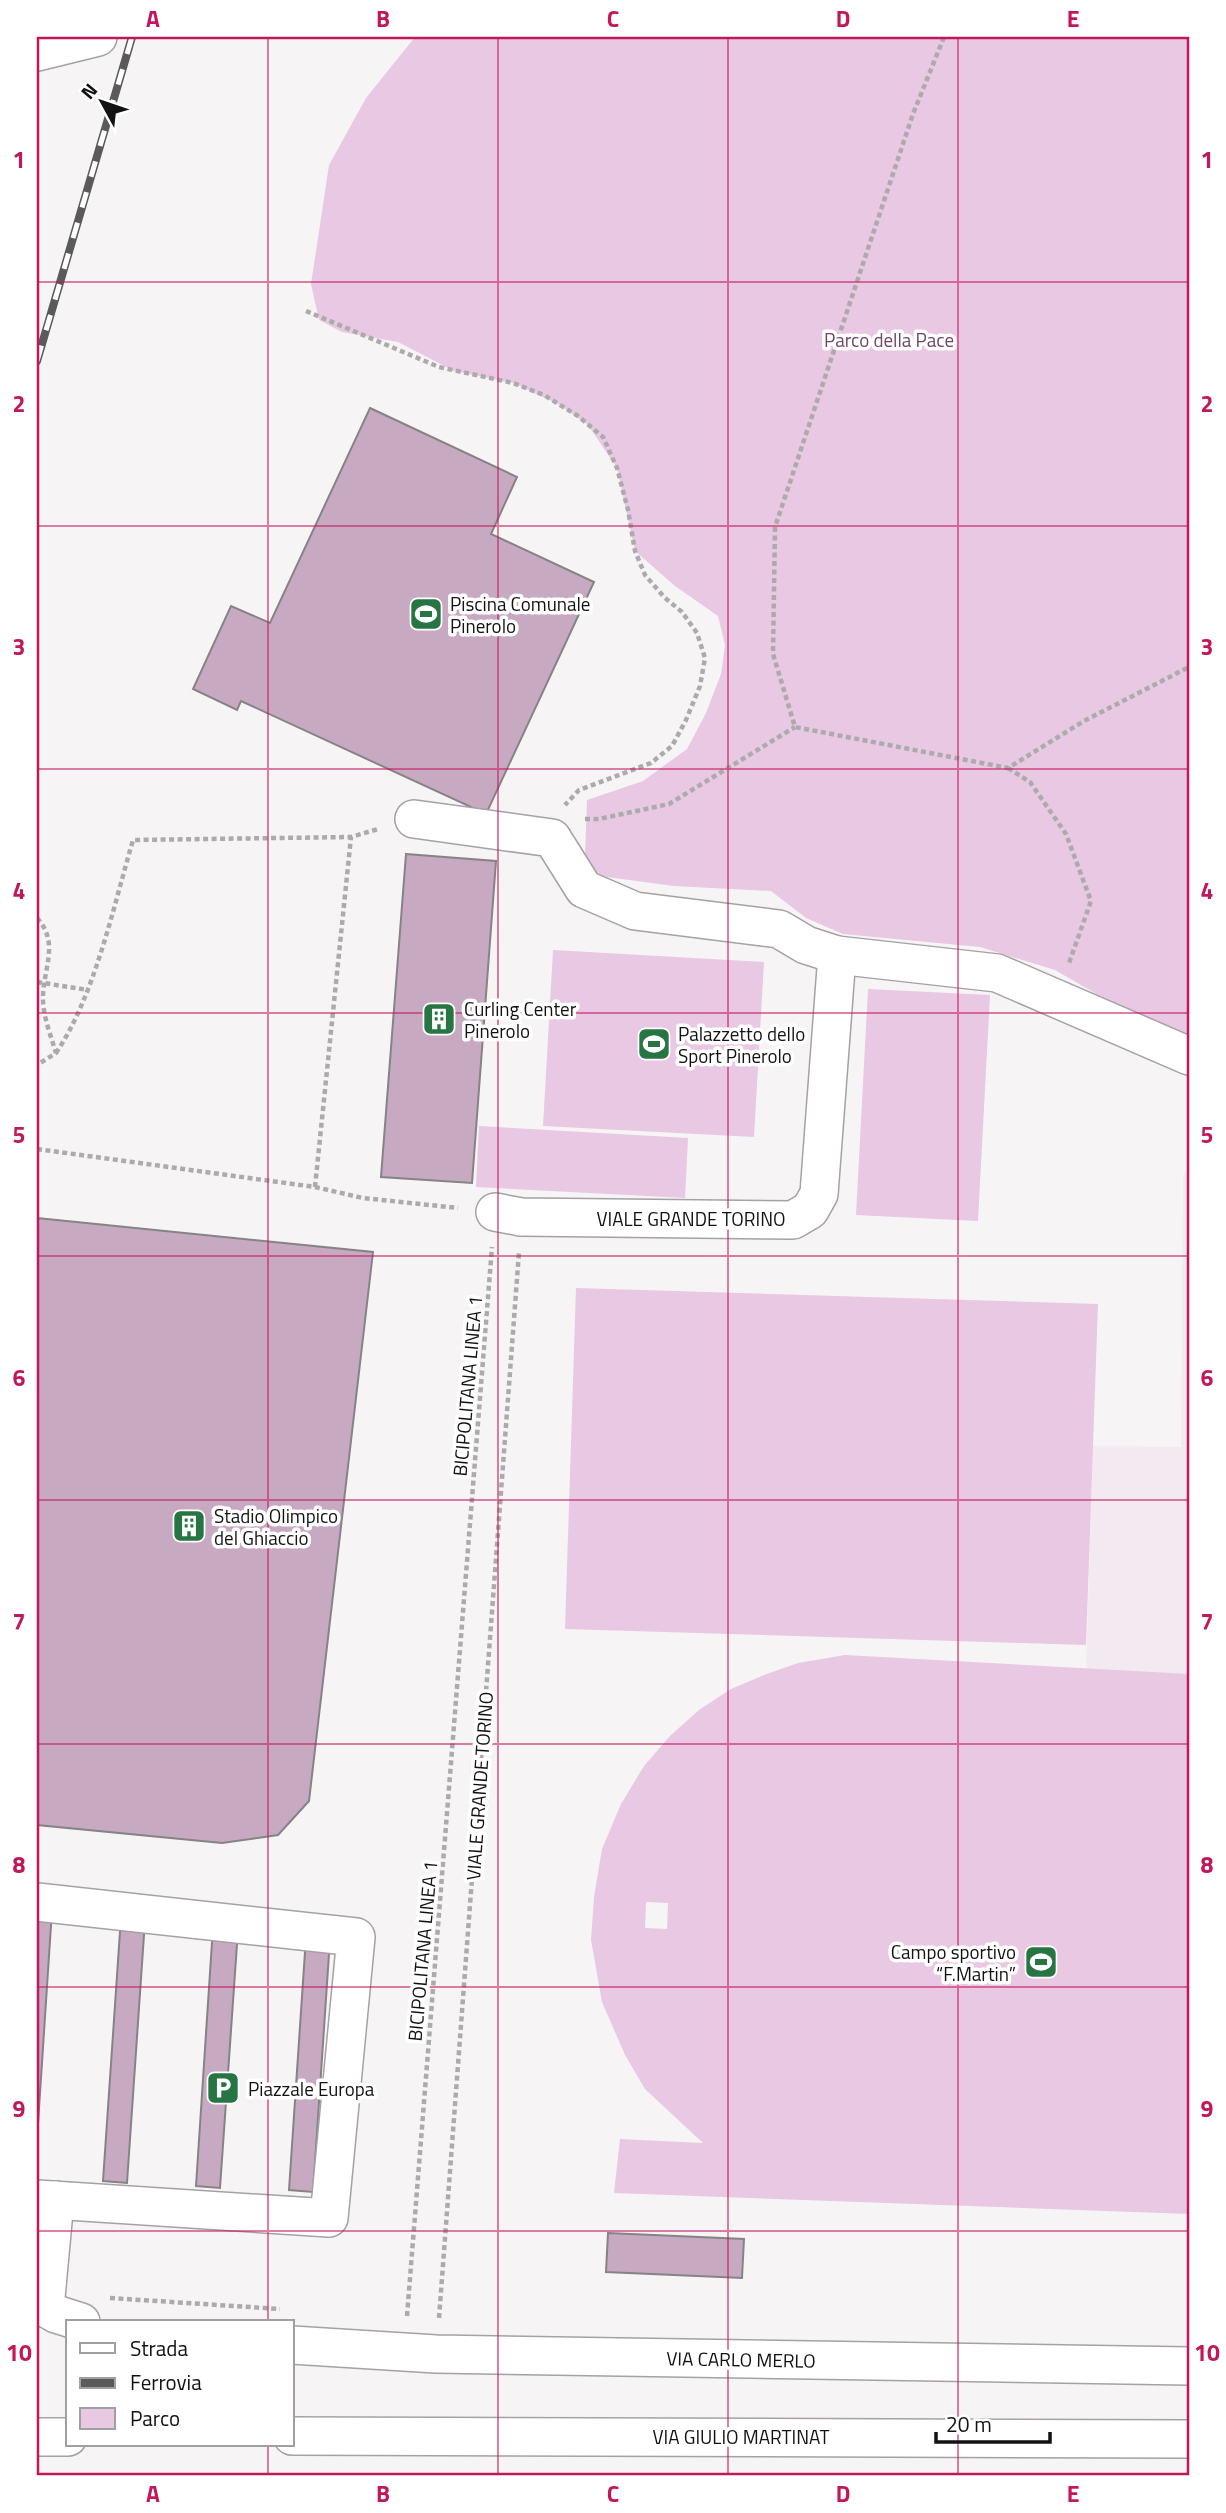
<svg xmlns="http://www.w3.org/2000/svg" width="1226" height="2513" font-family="'Titillium Web',sans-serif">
<rect width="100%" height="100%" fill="#f7f4f6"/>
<path fill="#f3e9f1" d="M1189,1170V1679L1086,1675L1093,1446L1181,1447L1183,1175Z"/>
<g fill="#e8c8e2" fill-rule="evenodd">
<path d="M415,37H1189V1044L1134,1021L1105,999L1055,970L980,947L843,934L806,918L771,891L674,886L599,876L585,856L587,800L643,781L687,749L706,713L721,674L725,645L718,616L675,586L635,551L617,468L588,425L558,404L513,383L454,371L398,342L342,332L319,320L311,284L329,165L366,98Z"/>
<path d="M553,950L764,962L754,1137L543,1126Z"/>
<path d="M868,989L990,995L978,1221L856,1215Z"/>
<path d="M479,1126L688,1138L685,1198L476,1187Z"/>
<path d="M576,1288L1098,1304L1086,1645L565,1629Z"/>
<path d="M845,1655L1189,1674V2214L614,2193L620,2139L703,2143L645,2089L625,2055L602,2002L591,1940L594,1897L602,1849L621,1804L644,1766L670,1736L699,1710L731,1689L764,1675L798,1663ZM646,1902L668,1903L667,1929L645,1928Z"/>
</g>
<g fill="#c8a9c2" stroke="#868385" stroke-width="2">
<path d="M370,408L517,477L491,534L594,582L486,814L241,701L237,710L193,689L231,606L270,623Z"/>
<path d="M406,854L496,861L472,1183L381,1177Z"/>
<path d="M37,1218L373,1252L309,1801L278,1835L222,1843L37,1825Z"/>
<path d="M37,1909L52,1910L37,2139Z"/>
<path d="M121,1917L145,1920L127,2183L103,2181Z"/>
<path d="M213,1927L238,1930L220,2188L196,2186Z"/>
<path d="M306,1937L330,1939L313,2192L289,2190Z"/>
<path d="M608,2233L744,2239L742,2278L606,2272Z"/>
</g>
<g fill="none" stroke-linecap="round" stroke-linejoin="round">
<defs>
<g id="minor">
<path d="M37,52L98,37"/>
<path d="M414,819L552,838L584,889L635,911L779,929L806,945L837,955L997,973L1189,1056"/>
<path d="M495,1212L521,1217L793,1220L810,1210L819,1194L837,955"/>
<path d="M37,1902L356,1937L329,2218L37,2199"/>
<path d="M37,2303L56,2314L81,2322"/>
<path d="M45,2308L55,2200"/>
<path d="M292,2345L436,2354L1189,2366"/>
<path d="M292,2436L1189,2439"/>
<path d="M37,2437H68"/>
</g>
</defs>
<use href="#minor" stroke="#a5a1a4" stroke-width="40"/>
<g stroke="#acaaac" stroke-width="4.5" stroke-dasharray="5 3.5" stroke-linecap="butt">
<path d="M944,37L913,114L775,527L773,654L795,727L1008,768L1084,721L1189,667"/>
<path d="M306,311L439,367L513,383L544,395L578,416L603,437L617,468L628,510L635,551L645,575L664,597L682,612L697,633L705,658L700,686L686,720L672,746L651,763L579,790L565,805"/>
<path d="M1008,768L1030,782L1066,834L1091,901L1069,963"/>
<path d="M585,819H599L669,804L795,727"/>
<path d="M37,918C60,943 43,969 43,998C43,1017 51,1036 56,1053L37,1065"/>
<path d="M37,982L88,990"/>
<path d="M56,1053C95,995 113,908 133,840L351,837L378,829"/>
<path d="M37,1149L315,1187L363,1198L458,1208"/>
<path d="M315,1187L351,837"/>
<path d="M110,2298L280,2309"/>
<path d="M407,2316L492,1247"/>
<path d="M439,2318L519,1252"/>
</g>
<use href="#minor" stroke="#fff" stroke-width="37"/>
<defs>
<path id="rail" d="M37,361L132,37"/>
</defs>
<use href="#rail" stroke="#5b5a5b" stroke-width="8"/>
<use href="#rail" stroke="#fff" stroke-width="5" stroke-dasharray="16" stroke-linecap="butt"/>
</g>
<path fill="none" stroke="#c2185b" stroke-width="2" stroke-opacity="0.55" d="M268,37V2322M498,37V2476M728,37V2476M958,37V2476M37,282H1189M37,526H1189M37,769H1189M37,1013H1189M37,1256H1189M37,1500H1189M37,1744H1189M37,1987H1189M37,2231H1189M268,2445V2476"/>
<defs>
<symbol id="stadium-square" viewBox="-11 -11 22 22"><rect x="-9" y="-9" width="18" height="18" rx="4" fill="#287544" stroke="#fff"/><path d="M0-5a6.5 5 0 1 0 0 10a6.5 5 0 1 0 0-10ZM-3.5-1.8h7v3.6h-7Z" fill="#fff"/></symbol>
<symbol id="building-square" viewBox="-11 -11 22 22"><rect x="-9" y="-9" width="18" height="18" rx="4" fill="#287544" stroke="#fff"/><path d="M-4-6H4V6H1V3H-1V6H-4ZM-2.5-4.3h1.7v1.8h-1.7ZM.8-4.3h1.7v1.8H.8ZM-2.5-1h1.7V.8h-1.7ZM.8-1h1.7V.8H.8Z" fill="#fff"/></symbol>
<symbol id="parking-square" viewBox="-11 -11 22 22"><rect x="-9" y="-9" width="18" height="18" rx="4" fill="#287544" stroke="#fff"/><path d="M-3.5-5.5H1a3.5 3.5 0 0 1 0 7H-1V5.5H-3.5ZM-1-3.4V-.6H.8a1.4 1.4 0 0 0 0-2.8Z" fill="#fff"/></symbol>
</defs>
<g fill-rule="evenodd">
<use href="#stadium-square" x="407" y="595" width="38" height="38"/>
<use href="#building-square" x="420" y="1000" width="38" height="38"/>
<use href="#stadium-square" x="635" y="1025" width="38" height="38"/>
<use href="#building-square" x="170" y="1507" width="38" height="38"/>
<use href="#stadium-square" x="1022" y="1943" width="38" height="38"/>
<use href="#parking-square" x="204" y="2069" width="38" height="38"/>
</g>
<g text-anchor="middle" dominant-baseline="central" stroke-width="7" stroke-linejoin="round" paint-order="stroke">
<g font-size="19" fill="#70456a" stroke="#fff">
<text x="889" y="339">Parco della Pace</text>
</g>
<g font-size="19" fill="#131213" stroke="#fff" text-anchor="start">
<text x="450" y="603">Piscina Comunale<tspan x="450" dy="22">Pinerolo</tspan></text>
<text x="464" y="1008">Curling Center<tspan x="464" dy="22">Pinerolo</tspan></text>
<text x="678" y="1033">Palazzetto dello<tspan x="678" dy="22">Sport Pinerolo</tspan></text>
<text x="214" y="1515">Stadio Olimpico<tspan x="214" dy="22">del Ghiaccio</tspan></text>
<text x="1016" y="1951" text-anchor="end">Campo sportivo<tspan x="1016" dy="22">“F.Martin”</tspan></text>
<text x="248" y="2088">Piazzale Europa</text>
</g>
<g font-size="19" fill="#131213" stroke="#fff">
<text x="691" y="1218">VIALE GRANDE TORINO</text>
<text transform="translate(467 1386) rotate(-85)">BICIPOLITANA LINEA 1</text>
<text transform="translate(479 1786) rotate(-86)">VIALE GRANDE TORINO</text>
<text transform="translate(422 1951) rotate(-85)">BICIPOLITANA LINEA 1</text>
<text transform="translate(741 2359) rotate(1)">VIA CARLO MERLO</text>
<text x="741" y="2436">VIA GIULIO MARTINAT</text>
</g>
</g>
<rect width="1226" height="2513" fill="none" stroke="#ffffff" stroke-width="77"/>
<rect x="66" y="2320" width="228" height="126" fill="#ffffff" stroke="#a1a0a1" stroke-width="2"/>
<rect x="80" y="2343" width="35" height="10" fill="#ffffff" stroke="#a1a0a1" stroke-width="2"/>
<text x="130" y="2356" font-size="21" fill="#131213">Strada</text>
<rect x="80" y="2378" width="35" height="10" fill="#5b5a5b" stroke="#a1a0a1" stroke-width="2"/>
<text x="130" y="2390" font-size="21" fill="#131213">Ferrovia</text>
<rect x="80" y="2408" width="35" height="21" fill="#e8c8e2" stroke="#a1a0a1" stroke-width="2"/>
<text x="130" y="2426" font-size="21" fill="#131213">Parco</text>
<g transform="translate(102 102) rotate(310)" stroke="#ffffff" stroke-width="5" paint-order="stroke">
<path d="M0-5L12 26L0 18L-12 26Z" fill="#131213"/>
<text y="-10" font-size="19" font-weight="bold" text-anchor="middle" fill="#131213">N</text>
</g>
<path d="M936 2432v10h114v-10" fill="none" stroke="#131213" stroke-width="3.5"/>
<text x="946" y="2432" font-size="21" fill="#131213" stroke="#ffffff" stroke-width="5" paint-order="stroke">20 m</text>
<rect x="38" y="38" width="1150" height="2436" fill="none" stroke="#c2185b" stroke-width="2.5"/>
<g font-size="23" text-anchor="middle" font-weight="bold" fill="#c2185b">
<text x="153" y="27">A</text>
<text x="383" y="27">B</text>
<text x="613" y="27">C</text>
<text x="843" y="27">D</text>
<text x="1073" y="27">E</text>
<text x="19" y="168">1</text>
<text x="1207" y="168">1</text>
<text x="19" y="412">2</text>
<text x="1207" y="412">2</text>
<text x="19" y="655">3</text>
<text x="1207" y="655">3</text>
<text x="19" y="899">4</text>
<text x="1207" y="899">4</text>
<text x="19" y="1143">5</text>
<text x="1207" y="1143">5</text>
<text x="19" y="1386">6</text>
<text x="1207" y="1386">6</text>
<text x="19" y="1630">7</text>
<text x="1207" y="1630">7</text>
<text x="19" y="1873">8</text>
<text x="1207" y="1873">8</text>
<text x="19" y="2117">9</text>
<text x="1207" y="2117">9</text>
<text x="19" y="2361">10</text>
<text x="1207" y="2361">10</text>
<text x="153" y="2502">A</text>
<text x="383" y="2502">B</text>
<text x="613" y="2502">C</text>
<text x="843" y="2502">D</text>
<text x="1073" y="2502">E</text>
</g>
</svg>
